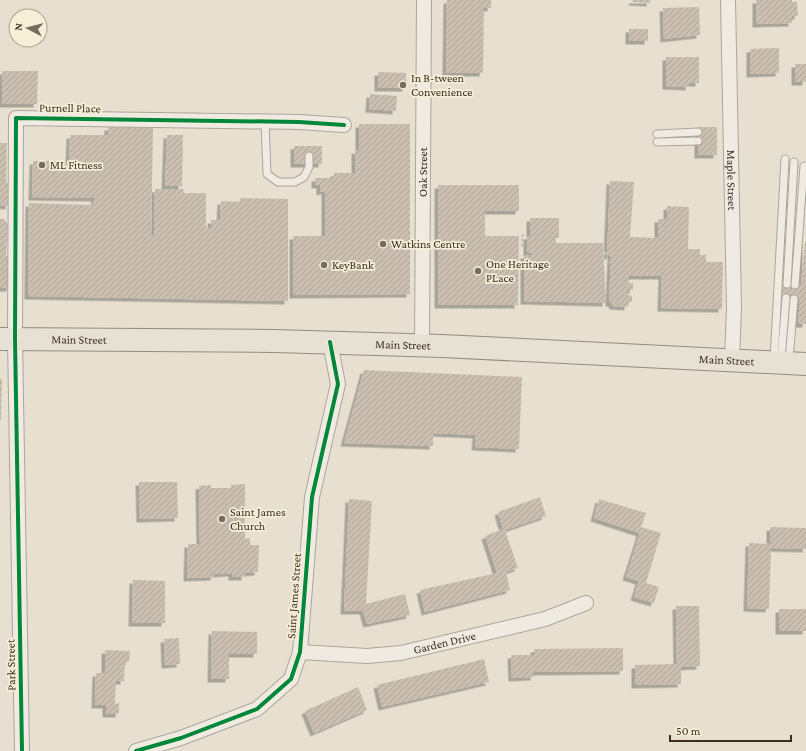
<svg xmlns="http://www.w3.org/2000/svg" width="806" height="751" font-family="'Crimson Pro',serif">
<defs>
<pattern id="building-hatch" width="6" height="6" patternUnits="userSpaceOnUse"><rect width="6" height="6" fill="#cbbfb2"/><path d="M-1 1l2-2M0 6l6-6M5 7l2-2" fill="none" stroke="#afa499"/></pattern>
<filter id="shadow"><feDropShadow dx="-3.5" dy="3.5" stdDeviation="0" flood-color="#0004"/></filter>
</defs>
<rect width="100%" height="100%" fill="#e7e0d1"/>
<g fill="url(#building-hatch)" filter="url(#shadow)">
<path d="M447,0H491V8H484L483,73H446Z"/>
<path d="M633,0H650V3L632,2Z"/>
<path d="M756,0H792V2H797L798,16H792V23L756,24Z"/>
<path d="M699,7L700,35L664,39L663,8Z"/>
<rect x="629" y="29" width="19" height="12"/>
<path d="M779,48V73L750,74V49Z"/>
<path d="M666,57H699V83H689V87L666,86Z"/>
<rect x="795" y="64" width="11" height="18"/>
<path d="M2,71H38L37,104H2Z"/>
<path d="M378,72L406,73V88H378Z"/>
<path d="M370,94L397,96L396,111L369,109Z"/>
<path d="M359,124H410V294L293,295V236H325V191L320,192V185H315V178H334V173H355V150L359,151Z"/>
<path d="M108,127L153,128L151,235H154L155,189H183L184,193H206V228H211V220H220L221,201L240,202V198L288,199V301L28,296L29,203L93,205L95,198L32,197L33,161H69L70,135H108Z"/>
<rect x="698" y="127" width="19" height="28"/>
<path d="M167,135H183L182,186H165Z"/>
<path d="M0,143H7L6,183L10,184L9,206L0,205Z"/>
<rect x="294" y="146" width="28" height="18"/>
<path d="M610,181L634,182L630,237L658,238V219H667V206L689,207L688,249H700V255H706V262H723L722,309L661,308L662,276H629V283H633V290H628V295L632,296V302H628V307L613,306L612,303H609L611,256H607Z"/>
<path d="M438,185H519V211H485V236H519L518,305H438Z"/>
<path d="M530,218H559V238H555L556,243H603L606,303L524,301V255H531V253H527V236H530Z"/>
<path d="M0,219H4L8,225L6,256H12L10,288H0Z"/>
<path d="M805,241H806V324H798L800,299L779,298L781,283L801,285Z"/>
<path d="M364,370L522,377L519,449L475,447L476,435L433,433V446L344,443Z"/>
<path d="M0,379H2L1,420H0Z"/>
<path d="M139,482H177L178,518L140,519Z"/>
<path d="M245,484V539L250,538V545H259L258,572L245,573V577H232V573L214,574V577L187,578L188,544H200L199,486L211,485V488H231V485Z"/>
<path d="M540,497L546,516L505,530L518,568L506,572L510,590L425,612L420,590L497,573L485,536L503,529L498,512Z"/>
<path d="M349,499L372,501L366,604L405,594L410,615L367,624L363,611H344Z"/>
<path d="M599,499L646,513L641,527L661,533L646,583L659,587L654,603L634,597L639,581L626,577L640,533L594,518Z"/>
<path d="M770,527L806,528V549L771,548L769,609L747,608L749,543L770,544Z"/>
<path d="M133,580L165,581V623H132Z"/>
<path d="M676,606H699L700,666L681,667V684L635,685V665L677,664Z"/>
<rect x="779" y="609" width="27" height="22"/>
<path d="M212,631L257,632V654H229V679H211Z"/>
<path d="M179,638L180,664L165,665L164,639Z"/>
<path d="M623,648V671L534,672V677L512,678L511,655H534V649Z"/>
<path d="M105,650L130,651L129,662H125L124,681H116L115,704L119,703V714H106V705H95L96,673H105Z"/>
<path d="M484,659L489,682L382,707L377,685Z"/>
<path d="M358,687L367,710L314,733L305,711Z"/>
</g>
<g fill="none" stroke-linecap="round" stroke-linejoin="round">
<defs>
<g id="lane">
<path d="M265,121L267,174L278,182H295L304,177L309,167V156"/>
<path d="M657,134L698,132"/>
<path d="M657,142L698,141"/>
<path d="M787,284L794,162"/>
<path d="M795,285L804,166"/>
<path d="M774,360L785,159"/>
<path d="M781,360L786,298"/>
<path d="M789,360L794,299"/>
</g>
<g id="street">
<path id="s1" d="M728,0L734,308L732,360"/>
<path id="s2" d="M422,345L424,0"/>
<path id="s3" d="M300,652L367,656L401,653L545,619L586,603"/>
<path d="M22,751L15,339L16,118L299,122L344,125"/>
<path d="M136,751L181,738L257,709L291,679L300,652L312,497L338,384L330,342"/>
</g>
<g id="primary">
<path id="s4" d="M0,339L275,341L442,346L806,364"/>
</g>
</defs>
<use href="#lane" stroke="#ada599" stroke-width="9"/>
<use href="#street" stroke="#ada599" stroke-width="16"/>
<use href="#primary" stroke="#928b80" stroke-width="24"/>
<g stroke="#c8c2b9" stroke-width="2.5" stroke-dasharray="3 2" stroke-linecap="butt">
<path d="M522,247L523,232"/>
<path d="M605,252L608,263"/>
</g>
<use href="#lane" stroke="#efebe3" stroke-width="7"/>
<use href="#street" stroke="#efebe3" stroke-width="14"/>
<use href="#primary" stroke="#e6e1d4" stroke-width="22"/>
<defs>
<g id="cycleway">
<path d="M22,751L15,339L16,118L299,122L344,125"/>
<path d="M136,751L181,738L257,709L291,679L300,652L312,497L338,384L330,342"/>
</g>
</defs>
<use href="#cycleway" stroke="#f7eed8" stroke-width="6"/>
<use href="#cycleway" stroke="#00873e" stroke-width="4"/>
</g>
<g fill="#786c5e" stroke="#f7eed8" stroke-width="1.5">
<circle cx="403" cy="85" r="4"/>
<circle cx="42" cy="165" r="4"/>
<circle cx="383" cy="244" r="4"/>
<circle cx="324" cy="265" r="4"/>
<circle cx="478" cy="271" r="4"/>
<circle cx="222" cy="519" r="4"/>
</g>
<g text-anchor="middle" dominant-baseline="central" stroke-width="3.5" stroke-linejoin="round" paint-order="stroke">
<g font-size="12" fill="#3d2e20" stroke="#f7eed8" text-anchor="start">
<text x="411" y="78">In B-tween<tspan x="411" dy="14">Convenience</tspan></text>
<text x="50" y="165">ML Fitness</text>
<text x="391" y="244">Watkins Centre</text>
<text x="486" y="264">One Heritage<tspan x="486" dy="14">PLace</tspan></text>
<text x="332" y="265">KeyBank</text>
<text x="230" y="512">Saint James<tspan x="230" dy="14">Church</tspan></text>
</g>
<g font-size="12" fill="#3d2e20" stroke="#f7eed8">
<text transform="translate(70 108) rotate(1)">Purnell Place</text>
<text stroke="none"><textPath href="#s2" startOffset="173">Oak Street</textPath></text>
<text stroke="none"><textPath href="#s1" startOffset="180">Maple Street</textPath></text>
<text stroke="none"><textPath href="#s4" startOffset="79">Main Street</textPath></text>
<text stroke="none"><textPath href="#s4" startOffset="403">Main Street</textPath></text>
<text stroke="none"><textPath href="#s4" startOffset="727">Main Street</textPath></text>
<text transform="translate(294 596) rotate(-86)">Saint James Street</text>
<text stroke="none"><textPath href="#s3" startOffset="146">Garden Drive</textPath></text>
<text transform="translate(11 665) rotate(-91)">Park Street</text>
</g>
</g>
<g transform="translate(28 28) rotate(277)"><circle r="19" fill="#f7eed8" stroke="#ada18e"/>
<path d="M0-3L7 15L0 10L-7 15Z" fill="#786c5e"/>
<text y="-6" font-size="11" font-weight="bold" text-anchor="middle" fill="#3d2e20">N</text>
</g>
<path d="M670 735v6h121v-6" fill="none" stroke="#3d2e20" stroke-width="2"/>
<text x="676" y="735" font-size="12" fill="#3d2e20" stroke="#f7eed8" stroke-width="3" paint-order="stroke">50 m</text>
</svg>
